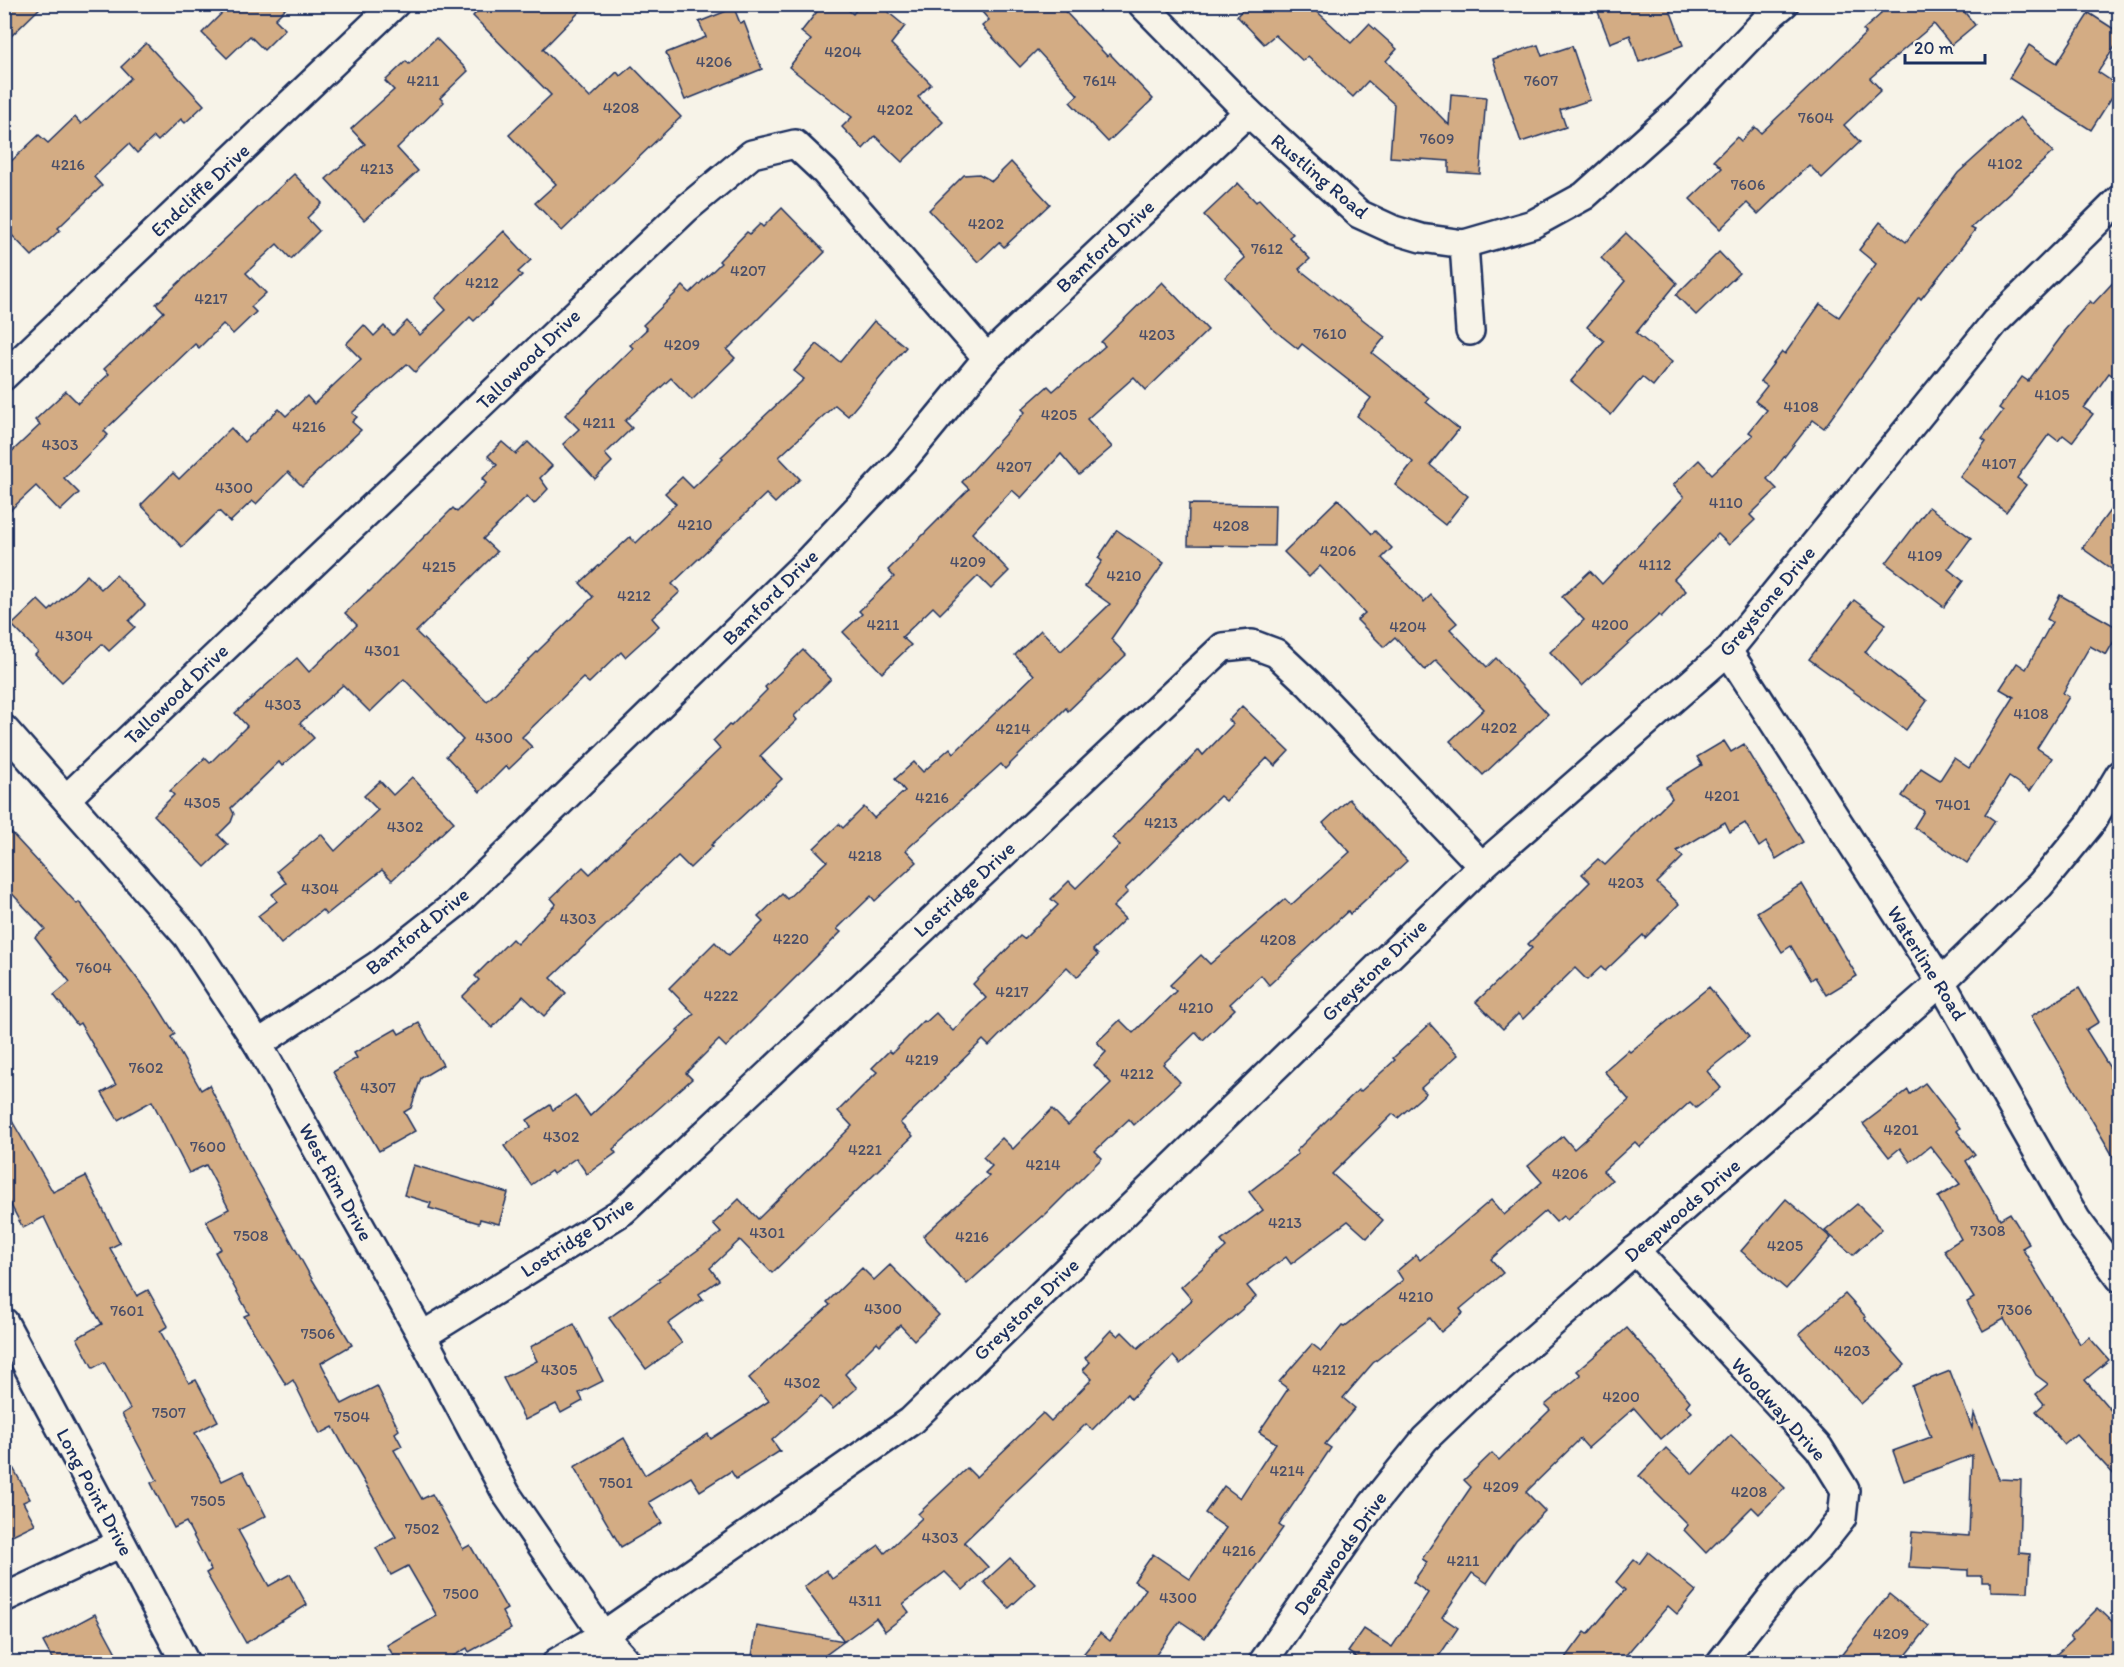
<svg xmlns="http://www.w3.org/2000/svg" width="2124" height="1667" font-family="Itim,sans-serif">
<rect width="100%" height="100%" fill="#f7f3e8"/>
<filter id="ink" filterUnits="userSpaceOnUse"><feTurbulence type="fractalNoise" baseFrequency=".0167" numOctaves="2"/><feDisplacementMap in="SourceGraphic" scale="12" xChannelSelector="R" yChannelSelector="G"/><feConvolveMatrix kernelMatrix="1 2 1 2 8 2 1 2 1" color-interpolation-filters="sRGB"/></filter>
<g filter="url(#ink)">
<g fill="#d3ac84" stroke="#1b2f5e" stroke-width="1.5">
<path d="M4,4H44L4,43Z"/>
<path d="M231,4H290L275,19L285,29L264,50L250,36L227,58L202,33Z"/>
<path d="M484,4H587L543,49L590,98L617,72L620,76L632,66L681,117L562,231L535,203L556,184L509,135L551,95L473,16Z"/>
<path d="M823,4H841L853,14L861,4H878L905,26L891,44L931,84L918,97L943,122L902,162L875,136L863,149L842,127L852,117L789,67L811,40L801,32Z"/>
<path d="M975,4H1058L1107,56L1110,54L1153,99L1108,142L1070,102L1078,95L1037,50L1020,67L982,26L989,20Z"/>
<path d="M1247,4H1309L1351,43L1369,24L1397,49L1386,61L1449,125L1451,94L1486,97L1480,174L1449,172V161L1390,157L1394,104L1368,81L1353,97L1308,56L1303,61L1275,35L1264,44L1237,16Z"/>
<path d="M1595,4H1668L1683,45L1639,62L1630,35L1610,43Z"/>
<path d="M1873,4H1958L1975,25L1951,45L1934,24L1870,78L1881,90L1844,125L1860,142L1822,178L1809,165L1758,214L1747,203L1720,229L1690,199L1722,168L1714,160L1737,137L1741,141L1755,127L1761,133L1866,33L1863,30L1881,14Z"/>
<path d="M734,8L740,23L744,22L762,69L685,100L666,53L706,37L699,22Z"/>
<path d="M2089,13L2120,33V39L2098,72L2119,86L2091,130L2009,78L2029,45L2057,63Z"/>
<path d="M436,38L468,71L440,98L444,102L397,148L418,171L364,220L326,179L365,144L351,129L394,90L385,81L406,61L409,64Z"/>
<path d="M146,43L204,105L185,123L181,119L158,141L154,137L137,153L129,144L94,177L102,186L58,228L60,230L32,256L4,227V168L39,135L48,143L75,117L81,124L131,78L121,67Z"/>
<path d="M1538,45L1542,56L1572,46L1590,100L1560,110L1566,127L1521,142L1493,59Z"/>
<path d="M2020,117L2053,152L1971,228L1975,230L1921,299L1919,297L1824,428L1813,420L1767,479L1777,489L1750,515L1755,520L1729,545L1718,534L1674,579L1686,591L1661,617L1659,615L1582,686L1550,652L1584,620L1562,597L1590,571L1602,584L1684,497L1673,485L1699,460L1712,474L1753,435L1749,432L1767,410L1755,401L1767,386L1760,381L1782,352L1785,354L1820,304L1839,317L1876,264L1859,250L1880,222L1906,242L1958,173Z"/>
<path d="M1011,162L1050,204L1004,247L999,242L978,262L929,210L964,175L979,174L992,181Z"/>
<path d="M294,174L322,203L307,218L319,231L291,259L277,244L246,273L266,293L251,307L256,312L233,334L223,324L199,348L195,344L104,431L108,435L64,478L79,493L60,511L36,486L4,516V459L40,425L35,420L66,391L78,403L109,374L104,369L164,312L156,304Z"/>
<path d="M1238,183L1256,202L1259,199L1293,234L1289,237L1310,259L1299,269L1385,337L1372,353L1429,398L1426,402L1459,429L1430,465L1468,496L1445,525L1395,485L1413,462L1357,416L1371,398L1302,344L1298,349L1273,329L1225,277L1245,258L1204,215Z"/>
<path d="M782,208L825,252L727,350L735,358L692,400L671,378L625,421L632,428L605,454L612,462L595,479L563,444L579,429L565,415L633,348L630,345L647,329L643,325L683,286L690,293L721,263L719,261L747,232L750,234L760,224L763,227Z"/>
<path d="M504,231L531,260L518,272L522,275L474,321L470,317L415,372L407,364L352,413L357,417L352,422L361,430L302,486L288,472L256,504L252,501L230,522L219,511L182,547L141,505L173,473L179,479L231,428L244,442L279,409L286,416L307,396L314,404L361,359L346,344L364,325L374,336L384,326L393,335L407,321L420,335L446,310L435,298Z"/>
<path d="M1626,233L1677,283L1636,333L1672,362L1653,386L1642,377L1611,415L1571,381L1604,341L1587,327L1625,281L1601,258Z"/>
<path d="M1719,252L1739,273L1696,315L1676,295Z"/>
<path d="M2120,275V382L2109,373L2084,408L2093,414L2072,442L2063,435L2058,441L2049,434L2017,478L2026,485L2006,512L1960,477L1986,441L1982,438L2003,411L1999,408L2022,377L2028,381L2064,333L2063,332L2090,301L2093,304Z"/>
<path d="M1162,282L1208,330L1146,390L1134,377L1087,419L1112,447L1079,475L1061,454L1021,498L1012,490L972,533L1009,571L991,589L978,576L940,614L933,607L902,637L911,645L882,673L843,632L862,614L859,611L894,577L888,570L969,489L962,482L1025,412L1022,409L1048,386L1053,391L1105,346L1101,342Z"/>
<path d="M874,321L906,347L848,416L835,405L779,457L800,479L775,503L766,494L672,584L680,592L652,618L659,626L625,657L621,652L589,683L583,678L522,737L532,747L509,769L506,766L480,792L446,756L463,740L404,679L370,712L343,685L300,723L314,738L282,766L279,762L231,808L234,814L231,822L218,835L228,845L205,867L154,815L174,795L170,791L205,758L210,763L247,726L235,713L297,658L309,672L357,625L345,613L368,591L369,592L453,508L457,512L486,483L482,479L497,465L488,456L502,442L516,454L528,442L552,466L540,478L548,489L534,504L527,496L483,539L497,552L416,632L487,701L593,597L580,583L630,537L636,543L676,504L665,493L682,477L693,488L723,459L721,457L804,379L794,371L817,344L840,362Z"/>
<path d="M2120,497V575L2082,548Z"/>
<path d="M1338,499L1372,534L1375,531L1392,548L1382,558L1424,602L1431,595L1457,623L1450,629L1487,667L1496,658L1548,714L1483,775L1450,741L1484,709L1436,660L1425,670L1395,637L1384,647L1357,620L1365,613L1320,566L1309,577L1284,552Z"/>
<path d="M1189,504L1275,505L1274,546L1188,545Z"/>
<path d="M1929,507L1971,538L1948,569L1963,581L1944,607L1886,563Z"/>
<path d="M1117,530L1164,563L1111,639L1126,655L1068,711L1066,708L1005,769L1001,764L906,850L917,862L875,901L871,896L837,929L841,932L726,1047L719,1040L686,1073L692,1079L613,1149L616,1153L587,1174L576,1158L553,1174L551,1171L531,1185L504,1146L531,1127L527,1120L550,1105L553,1110L575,1095L590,1116L679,1032L677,1030L694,1014L669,988L715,942L728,956L763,922L758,917L782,894L787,899L827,861L814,848L839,824L843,828L864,807L874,818L905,791L895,779L914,762L923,772L950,748L954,753L1034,675L1015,655L1041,630L1061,651L1110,604L1085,586L1102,561L1098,558Z"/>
<path d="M87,575L101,589L116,575L145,605L129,621L135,627L109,651L102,644L62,682L35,655L38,652L12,625L38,600L49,611Z"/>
<path d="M2060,595L2120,629V631L2106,655L2090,646L2063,693L2069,697L2037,748L2052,758L2030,791L2009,777L1985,814L1995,821L1967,863L1914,827L1924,811L1902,796L1921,768L1940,780L1954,758L1969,768L2014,697L2000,689L2017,663L2026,669L2052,622L2047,619Z"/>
<path d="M1854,600L1886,624L1865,652L1927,701L1906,730L1809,659Z"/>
<path d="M803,650L831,679L794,716L797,720L760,756L782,779L711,845L713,846L690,868L678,856L551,978L566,993L544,1016L523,996L492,1028L462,997L479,980L475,976L512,939L517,944L556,904L551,898L583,867L590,874L720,749L713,741L729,725L731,726L767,690L765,687Z"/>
<path d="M1242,706L1289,751L1275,766L1267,758L1226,801L1220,796L1125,889L1128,892L1113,907L1125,919L1093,950L1098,955L1077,977L1067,967L989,1046L983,1040L944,1078L945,1079L900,1123L913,1136L772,1273L740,1240L710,1268L719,1280L699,1294L703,1299L668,1324L682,1343L646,1369L609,1318L660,1281L658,1279L721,1233L713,1224L739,1199L758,1219L852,1126L838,1111L877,1072L872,1068L889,1051L892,1053L924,1021L926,1022L936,1013L953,1031L986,998L973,984L1020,936L1024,939L1058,905L1051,899L1069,881L1076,888L1120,845L1112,838L1199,750L1203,755L1233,724L1229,720Z"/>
<path d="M1724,741L1731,752L1744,744L1803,842L1776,859L1766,842L1759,847L1745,823L1730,832L1725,822L1677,851L1683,857L1657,883L1679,904L1645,938L1643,935L1605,971L1601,967L1587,980L1575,968L1523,1019L1518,1014L1503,1029L1476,1002L1532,948L1528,944L1590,882L1582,874L1598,859L1605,865L1672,798L1666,787L1702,765L1697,757Z"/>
<path d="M412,777L454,822L392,880L382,870L326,915L322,910L281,944L258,916L277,901L272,894L286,883L277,871L321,834L335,851L378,810L364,796L380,781L393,795Z"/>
<path d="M1349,799L1407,861L1350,914L1348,911L1269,985L1261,975L1230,1004L1235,1009L1203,1040L1196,1032L1163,1064L1180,1082L1134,1125L1129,1119L1095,1151L1102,1158L1043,1217L1042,1216L967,1284L923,1236L989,1176L985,1173L992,1166L983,1157L1002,1138L1013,1149L1052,1109L1068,1125L1111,1083L1094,1065L1106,1052L1097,1042L1120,1020L1133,1033L1176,991L1170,985L1201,955L1210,964L1285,899L1291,905L1350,852L1323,823Z"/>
<path d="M4,825L77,904L79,902L155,1002L175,1034L171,1037L201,1090L209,1085L249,1165L312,1279L352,1345L321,1363L342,1404L377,1386L399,1430L395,1433L402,1446L394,1450L422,1499L432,1494L463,1549L470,1545L507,1609L502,1612L511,1629L469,1652L467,1648L443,1662H397L387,1645L437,1616L408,1566L391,1575L376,1548L396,1537L348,1454L333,1427L320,1434L293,1380L286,1385L244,1316L249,1314L215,1252L221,1249L206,1221L229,1209L206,1165L189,1173L152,1101L118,1120L102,1093L116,1085L80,1023L77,1025L54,995L70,982L35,937L45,929L4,885Z"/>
<path d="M1802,884L1857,976L1826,995L1815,977L1811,980L1791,946L1782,952L1757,912Z"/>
<path d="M1709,987L1749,1037L1707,1071L1721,1088L1696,1108L1690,1102L1640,1147L1635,1142L1603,1171L1612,1180L1567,1220L1563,1216L1556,1222L1546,1211L1491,1259L1503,1273L1460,1309L1463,1313L1441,1332L1430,1318L1373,1363L1343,1398L1355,1408L1325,1444L1331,1448L1279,1525L1283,1528L1205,1638L1180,1621L1151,1662H1077L1100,1633L1110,1641L1146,1589L1134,1581L1153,1554L1190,1579L1226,1528L1205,1513L1224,1486L1240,1498L1276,1443L1259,1432L1288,1389L1279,1382L1312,1344L1321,1351L1342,1326L1344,1327L1403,1280L1397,1271L1416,1255L1420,1260L1491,1200L1504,1215L1542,1182L1528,1166L1563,1136L1574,1149L1629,1100L1604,1071L1628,1050L1630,1052Z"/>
<path d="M2079,988L2099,1022L2086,1030L2120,1084V1168L2031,1016Z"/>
<path d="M419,1023L443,1065L421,1078L411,1108L404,1112L415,1131L379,1151L333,1072L357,1058L354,1053L396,1029L399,1034Z"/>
<path d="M1430,1024L1458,1055L1421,1088L1426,1093L1398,1118L1393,1114L1332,1174L1383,1220L1367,1238L1348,1221L1291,1264L1286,1257L1247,1286L1256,1297L1180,1364L1173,1356L1131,1399L1127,1394L1092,1430L1086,1424L964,1542L988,1567L963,1590L945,1572L903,1604L909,1612L885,1631L876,1618L823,1657L822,1662H768L769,1658L752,1656L757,1626L844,1641L804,1587L826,1570L832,1579L879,1545L885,1553L922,1518L918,1514L967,1468L976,1477L1043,1413L1051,1421L1092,1379L1083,1370L1090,1362L1085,1358L1111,1330L1118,1336L1122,1332L1138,1348L1192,1300L1181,1287L1226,1247L1221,1241L1263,1210L1249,1192L1298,1154L1296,1151L1335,1112L1358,1090L1360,1092L1395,1060L1393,1058Z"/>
<path d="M1925,1083L1960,1128L1957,1131L1975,1154L1966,1161L2000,1219L2010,1213L2029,1244L2022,1248L2080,1344L2089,1337L2109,1360L2085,1380L2120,1421V1481L2076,1434L2064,1444L2036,1411L2044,1404L2036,1394L2048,1384L2036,1375L2004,1319L1983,1331L1967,1302L1974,1298L1944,1250L1961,1239L1938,1197L1960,1184L1930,1146L1910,1162L1900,1148L1889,1157L1863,1124L1908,1090L1910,1094Z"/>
<path d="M4,1107L53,1192L86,1176L120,1243L110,1248L137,1296L148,1290L168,1326L160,1331L189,1383L196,1380L218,1421L195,1433L222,1481L243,1471L266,1516L238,1530L269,1586L290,1574L307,1605L246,1643L206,1573L211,1570L186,1522L174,1528L151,1483L157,1480L122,1414L130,1409L104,1362L93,1368L77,1338L102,1324L69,1269L44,1217L23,1228L4,1192Z"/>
<path d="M413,1165L508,1193L499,1224L480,1219L479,1223L429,1208L431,1203L404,1195Z"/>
<path d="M1786,1199L1831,1238L1786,1289L1741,1251Z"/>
<path d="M1857,1204L1882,1229L1853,1255L1825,1231Z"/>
<path d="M890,1265L939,1315L914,1340L900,1325L880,1345L877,1342L845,1374L857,1388L833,1409L821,1397L772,1440L780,1451L736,1479L731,1471L700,1491L691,1477L649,1502L662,1523L621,1547L574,1467L624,1438L645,1475L708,1434L711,1439L769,1401L749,1378L830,1305L827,1302L862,1268L874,1280Z"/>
<path d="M1845,1294L1866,1317L1864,1318L1905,1365L1861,1404L1799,1334Z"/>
<path d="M574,1324L603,1381L579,1393L583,1401L561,1413L556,1404L525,1420L503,1378L537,1361L530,1347Z"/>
<path d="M1627,1328L1690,1401L1686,1406L1692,1412L1661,1439L1634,1408L1588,1448L1580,1439L1526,1492L1545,1511L1516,1540L1487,1583L1472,1573L1442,1617L1458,1628L1435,1662H1364L1348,1652L1364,1629L1392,1647L1428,1593L1413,1582L1427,1562L1422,1559L1471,1487L1464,1480L1492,1453L1499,1460L1550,1410L1545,1405L1581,1375L1577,1371Z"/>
<path d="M1950,1371L1972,1428L1974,1414L1999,1479L2021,1480L2019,1553L2030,1554L2028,1592L1991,1591V1582H1982V1576H1968V1570L1909,1567L1912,1532L1969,1536L1972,1455L1904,1481L1893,1451L1931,1437L1912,1386Z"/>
<path d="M1731,1435L1785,1488L1759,1514L1752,1507L1706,1553L1684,1530L1688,1525L1639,1476L1666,1448L1693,1474Z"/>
<path d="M4,1451L30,1499L23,1502L35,1524L4,1539Z"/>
<path d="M1648,1552L1696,1591L1677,1614L1668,1606L1620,1662H1563L1585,1632L1588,1634L1625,1590L1616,1582L1634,1560L1639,1564Z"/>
<path d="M1010,1558L1035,1584L1009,1608L984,1582Z"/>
<path d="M1889,1594L1929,1626L1901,1662H1836Z"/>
<path d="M2098,1608L2120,1629V1662H2048L2073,1639L2070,1636Z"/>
<path d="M95,1614L121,1662H54L43,1642Z"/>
</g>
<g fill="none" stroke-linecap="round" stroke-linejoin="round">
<defs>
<g id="minor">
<path d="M1142,4L1248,112L1359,214L1394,230L1421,238L1464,244L1533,224L1584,196L1681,109L1772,14L1784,4"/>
<path d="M1464,244L1470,331"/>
<path d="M4,376L395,4"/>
<path d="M1728,651L1941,982L2076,1219L2120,1278"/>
<path d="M4,729L187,936L258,1044L422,1336L507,1495L603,1635L627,1662"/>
<path d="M67,798L687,208L752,154L795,144L825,172L987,358"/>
<path d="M258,1044L378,965L453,906L807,562L904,459L987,358L1248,112"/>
<path d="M1635,1250L1819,1448L1845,1490L1842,1518L1819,1547L1783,1583L1721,1662"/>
<path d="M4,1322L185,1662"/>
<path d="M422,1336L623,1211L1223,647L1252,644L1276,653L1309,684L1482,866"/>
<path d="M4,1598L121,1543"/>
<path d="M557,1662L603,1635L911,1421L1482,866L1728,651L1995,322L2120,199"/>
<path d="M1263,1662L1372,1505L1425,1439L1476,1390L1941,982L2040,885L2090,824L2120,774"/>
</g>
</defs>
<use href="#minor" stroke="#1b2f5e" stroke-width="32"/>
<use href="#minor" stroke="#f7f3e8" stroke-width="27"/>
</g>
</g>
<g text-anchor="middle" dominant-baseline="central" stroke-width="4.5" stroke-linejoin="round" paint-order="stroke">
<g font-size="16" fill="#494e68">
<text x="843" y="51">4204</text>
<text x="714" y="61">4206</text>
<text x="423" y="80">4211</text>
<text x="1100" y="80">7614</text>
<text x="1541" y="80">7607</text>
<text x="621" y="107">4208</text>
<text x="895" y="109">4202</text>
<text x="1816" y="117">7604</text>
<text x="1437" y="138">7609</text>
<text x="2005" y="163">4102</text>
<text x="68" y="164">4216</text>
<text x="377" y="168">4213</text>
<text x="1748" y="184">7606</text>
<text x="986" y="223">4202</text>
<text x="1267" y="248">7612</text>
<text x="748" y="270">4207</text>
<text x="482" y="282">4212</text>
<text x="211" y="298">4217</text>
<text x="1330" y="333">7610</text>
<text x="1157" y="334">4203</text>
<text x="682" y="344">4209</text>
<text x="2052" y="394">4105</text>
<text x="1801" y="406">4108</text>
<text x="1059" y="414">4205</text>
<text x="599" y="422">4211</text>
<text x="309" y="426">4216</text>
<text x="60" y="444">4303</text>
<text x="1999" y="463">4107</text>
<text x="1014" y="466">4207</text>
<text x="234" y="487">4300</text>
<text x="1726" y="502">4110</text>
<text x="695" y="524">4210</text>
<text x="1231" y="525">4208</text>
<text x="1338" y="550">4206</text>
<text x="1925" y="555">4109</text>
<text x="968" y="561">4209</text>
<text x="1655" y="564">4112</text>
<text x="439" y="566">4215</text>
<text x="1124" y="575">4210</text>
<text x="634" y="595">4212</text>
<text x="883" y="624">4211</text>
<text x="1610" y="624">4200</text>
<text x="1408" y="626">4204</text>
<text x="74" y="635">4304</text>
<text x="382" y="650">4301</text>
<text x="283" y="704">4303</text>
<text x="2031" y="713">4108</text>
<text x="1499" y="727">4202</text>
<text x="1013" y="728">4214</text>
<text x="494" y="737">4300</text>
<text x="1722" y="795">4201</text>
<text x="932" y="797">4216</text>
<text x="202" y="802">4305</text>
<text x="1953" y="804">7401</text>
<text x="1161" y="822">4213</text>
<text x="405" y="826">4302</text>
<text x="865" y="855">4218</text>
<text x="1626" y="882">4203</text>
<text x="320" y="888">4304</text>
<text x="578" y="918">4303</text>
<text x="791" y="938">4220</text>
<text x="1278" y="939">4208</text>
<text x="94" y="967">7604</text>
<text x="1012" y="991">4217</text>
<text x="721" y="995">4222</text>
<text x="1196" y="1007">4210</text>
<text x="922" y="1059">4219</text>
<text x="146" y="1067">7602</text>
<text x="1137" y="1073">4212</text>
<text x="378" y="1087">4307</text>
<text x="1901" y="1129">4201</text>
<text x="561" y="1136">4302</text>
<text x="208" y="1146">7600</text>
<text x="865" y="1149">4221</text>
<text x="1043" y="1164">4214</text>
<text x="1570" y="1173">4206</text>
<text x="1285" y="1222">4213</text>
<text x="1988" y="1230">7308</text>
<text x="767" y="1232">4301</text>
<text x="251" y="1235">7508</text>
<text x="972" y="1236">4216</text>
<text x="1785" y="1245">4205</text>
<text x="1416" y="1296">4210</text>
<text x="883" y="1308">4300</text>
<text x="2015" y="1309">7306</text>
<text x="127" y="1310">7601</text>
<text x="318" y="1333">7506</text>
<text x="1852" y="1350">4203</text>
<text x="559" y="1369">4305</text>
<text x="1329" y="1369">4212</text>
<text x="802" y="1382">4302</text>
<text x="1621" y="1396">4200</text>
<text x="169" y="1412">7507</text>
<text x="352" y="1416">7504</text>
<text x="1287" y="1470">4214</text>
<text x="616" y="1482">7501</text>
<text x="1501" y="1486">4209</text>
<text x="1749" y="1491">4208</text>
<text x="208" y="1500">7505</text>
<text x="422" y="1528">7502</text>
<text x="940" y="1537">4303</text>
<text x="1239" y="1550">4216</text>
<text x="1463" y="1560">4211</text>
<text x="461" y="1593">7500</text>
<text x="1178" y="1597">4300</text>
<text x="865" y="1600">4311</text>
<text x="1891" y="1633">4209</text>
</g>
<g font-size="20" fill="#1b2f5e" stroke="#f7f3e8">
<text transform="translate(1320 176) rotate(40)">Rustling Road</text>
<text transform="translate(200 190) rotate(-43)">Endcliffe Drive</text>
<text transform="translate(1105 246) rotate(-43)">Bamford Drive</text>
<text transform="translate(528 359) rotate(-44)">Tallowood Drive</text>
<text transform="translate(770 597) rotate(-45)">Bamford Drive</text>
<text transform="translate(1767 601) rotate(-50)">Greystone Drive</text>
<text transform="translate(176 694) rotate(-44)">Tallowood Drive</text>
<text transform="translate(964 889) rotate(-43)">Lostridge Drive</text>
<text transform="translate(417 931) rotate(-39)">Bamford Drive</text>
<text transform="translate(1927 963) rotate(58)">Waterline Road</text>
<text transform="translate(1374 970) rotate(-44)">Greystone Drive</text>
<text transform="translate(336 1182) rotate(61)">West Rim Drive</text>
<text transform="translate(1682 1210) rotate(-41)">Deepwoods Drive</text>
<text transform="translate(577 1237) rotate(-33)">Lostridge Drive</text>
<text transform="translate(1026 1309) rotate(-44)">Greystone Drive</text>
<text transform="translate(1779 1409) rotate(48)">Woodway Drive</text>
<text transform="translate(95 1492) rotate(62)">Long Point Drive</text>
<text transform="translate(1340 1553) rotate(-55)">Deepwoods Drive</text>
</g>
</g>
<rect width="2124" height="1667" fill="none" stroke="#f7f3e8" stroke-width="24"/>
<rect x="12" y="12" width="2100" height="1643" fill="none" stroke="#1b2f5e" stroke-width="2" filter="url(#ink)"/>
<path d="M1905 54v9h80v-9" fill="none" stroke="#1b2f5e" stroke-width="3"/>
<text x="1914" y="54" font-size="18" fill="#1b2f5e" stroke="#f7f3e8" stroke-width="4.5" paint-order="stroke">20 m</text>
</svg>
